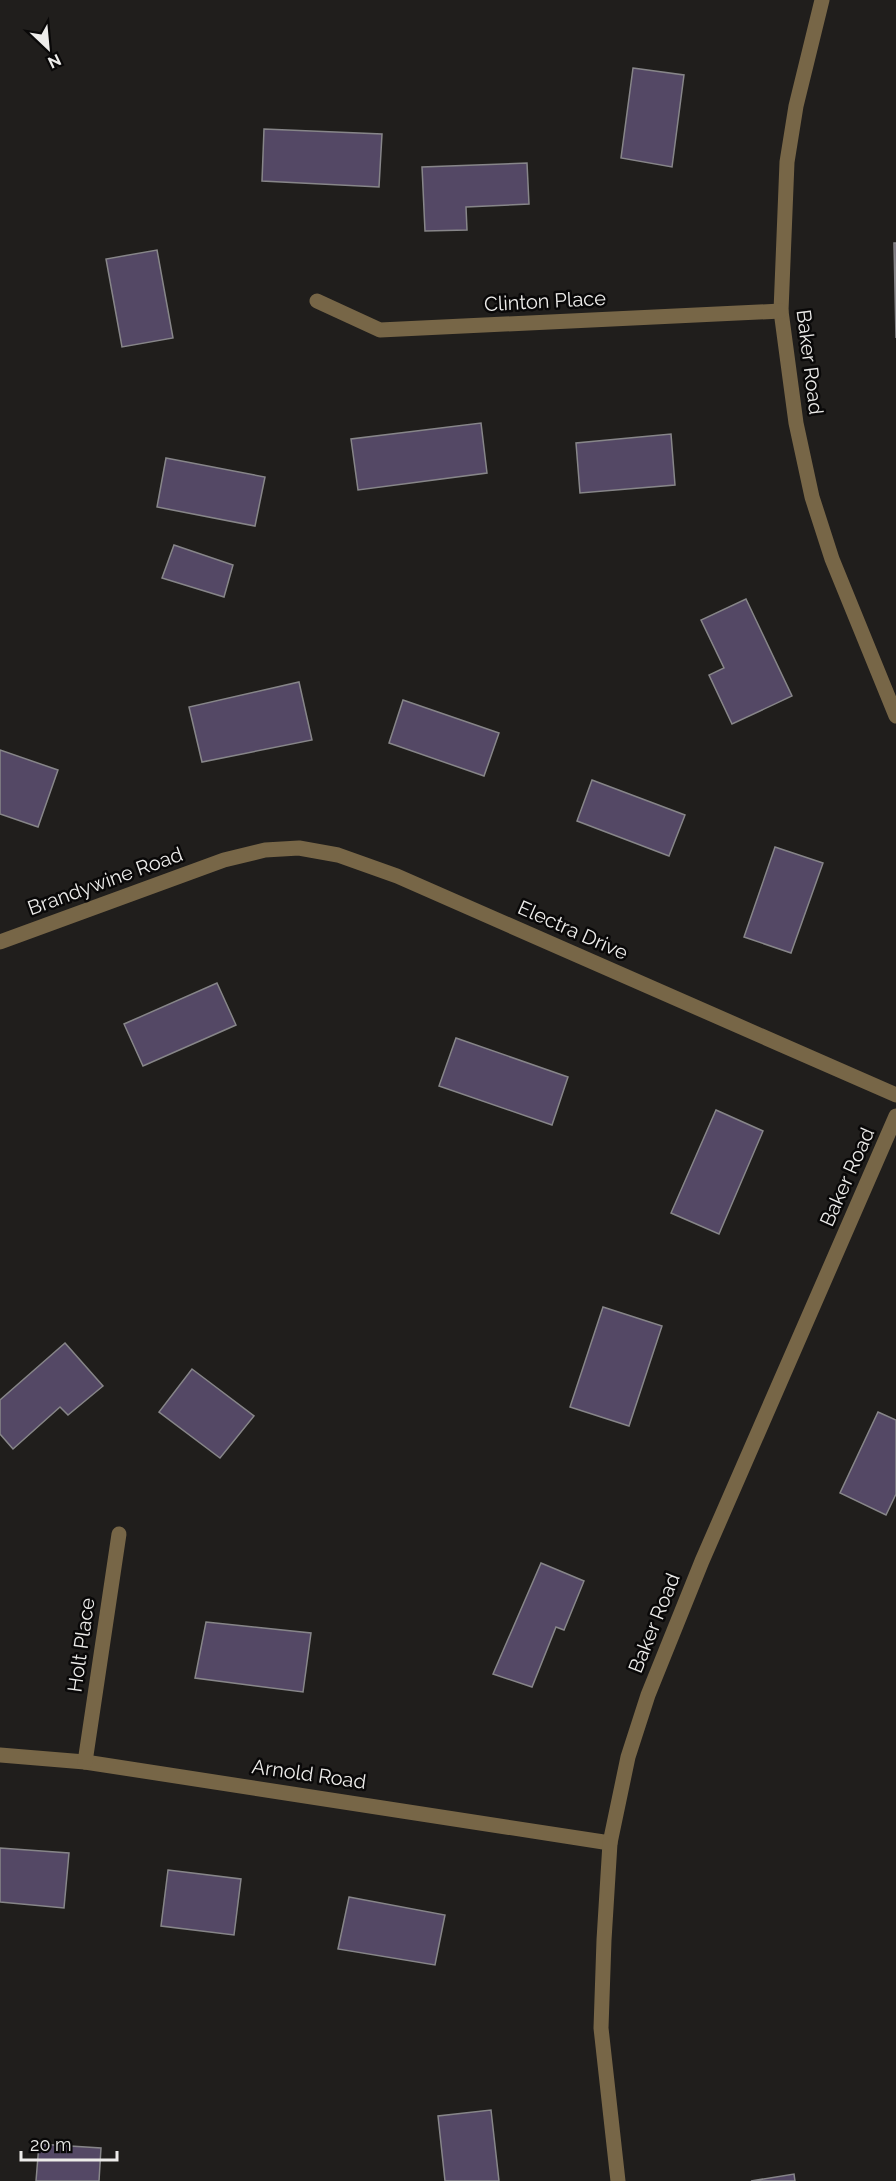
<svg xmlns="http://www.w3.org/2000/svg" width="896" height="2181" font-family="Raleway,sans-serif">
<rect width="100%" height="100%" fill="#201e1c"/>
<g fill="#544865" stroke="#878689" stroke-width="1.5">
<path d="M633,68L684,75L672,167L621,158Z"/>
<path d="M264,129L382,134L379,187L262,181Z"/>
<path d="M527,163L529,204L466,207L467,230L425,231L422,167Z"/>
<path d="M894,243H896V338Z"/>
<path d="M157,250L173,338L122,347L106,259Z"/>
<path d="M481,423L487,473L358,490L351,439Z"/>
<path d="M671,434L675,485L580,493L576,443Z"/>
<path d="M166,458L265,477L255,526L157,507Z"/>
<path d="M174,545L233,565L224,597L162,578Z"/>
<path d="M746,599L792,696L732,724L709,675L724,668L701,620Z"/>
<path d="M299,682L312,740L202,762L189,707Z"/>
<path d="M403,700L499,733L484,776L389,743Z"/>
<path d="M0,750L58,770L38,827L0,814Z"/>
<path d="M592,780L685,815L669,856L577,821Z"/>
<path d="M775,847L823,863L791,953L744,937Z"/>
<path d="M217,983L236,1025L143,1066L124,1024Z"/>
<path d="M456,1038L568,1077L552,1125L439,1086Z"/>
<path d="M716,1110L763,1131L719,1234L671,1213Z"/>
<path d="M603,1307L662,1326L629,1426L570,1407Z"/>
<path d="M65,1343L103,1386L68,1415L60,1407L13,1449L0,1434V1400Z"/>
<path d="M192,1369L254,1416L220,1458L159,1412Z"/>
<path d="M878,1412L896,1420V1494L886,1515L840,1493Z"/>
<path d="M541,1563L584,1581L564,1630L556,1627L532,1687L493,1674Z"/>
<path d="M206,1622L311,1633L303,1692L195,1678Z"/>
<path d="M0,1848L69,1853L64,1908L0,1902Z"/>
<path d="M168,1870L241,1879L234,1935L161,1926Z"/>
<path d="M349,1897L445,1915L435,1965L338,1949Z"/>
<path d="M491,2110L499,2181H445L438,2116Z"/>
<path d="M39,2144L101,2148L99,2181H36Z"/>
<path d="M794,2174L795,2181H751Z"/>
</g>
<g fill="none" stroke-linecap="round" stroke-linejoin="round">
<g stroke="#776647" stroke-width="15">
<path d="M822,0L796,106L787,162L781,311L796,423L812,497L832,559L896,716"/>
<path d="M317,301L380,330L781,311"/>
<path d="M0,942L224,860L265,850L299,848L338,855L397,876L896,1095"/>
<path d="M0,1755L85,1762L610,1843"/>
<path d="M85,1762L119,1534"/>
<path d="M618,2181L601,2028L604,1940L610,1843L628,1757L648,1695L702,1561L896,1116"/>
</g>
</g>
<g text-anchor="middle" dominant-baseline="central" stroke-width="5" stroke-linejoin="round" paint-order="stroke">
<g font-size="20" fill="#edecea" stroke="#090808">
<text transform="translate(545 301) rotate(-3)">Clinton Place</text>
<text transform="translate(810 362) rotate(83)">Baker Road</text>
<text transform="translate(105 881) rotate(-20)">Brandywine Road</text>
<text transform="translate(573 930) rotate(24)">Electra Drive</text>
<text transform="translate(847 1177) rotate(-66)">Baker Road</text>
<text transform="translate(654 1623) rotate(-68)">Baker Road</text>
<text transform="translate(81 1645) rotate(-82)">Holt Place</text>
<text transform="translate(309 1774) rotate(8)">Arnold Road</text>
</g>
</g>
<g transform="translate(48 48) rotate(154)" stroke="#090808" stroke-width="4.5" paint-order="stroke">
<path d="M0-4.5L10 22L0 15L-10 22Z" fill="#edecea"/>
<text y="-9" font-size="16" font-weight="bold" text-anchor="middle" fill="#edecea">N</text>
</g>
<path d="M21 2151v9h96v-9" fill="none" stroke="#edecea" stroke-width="3"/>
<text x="30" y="2151" font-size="18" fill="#edecea" stroke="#090808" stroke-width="4.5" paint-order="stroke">20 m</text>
</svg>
